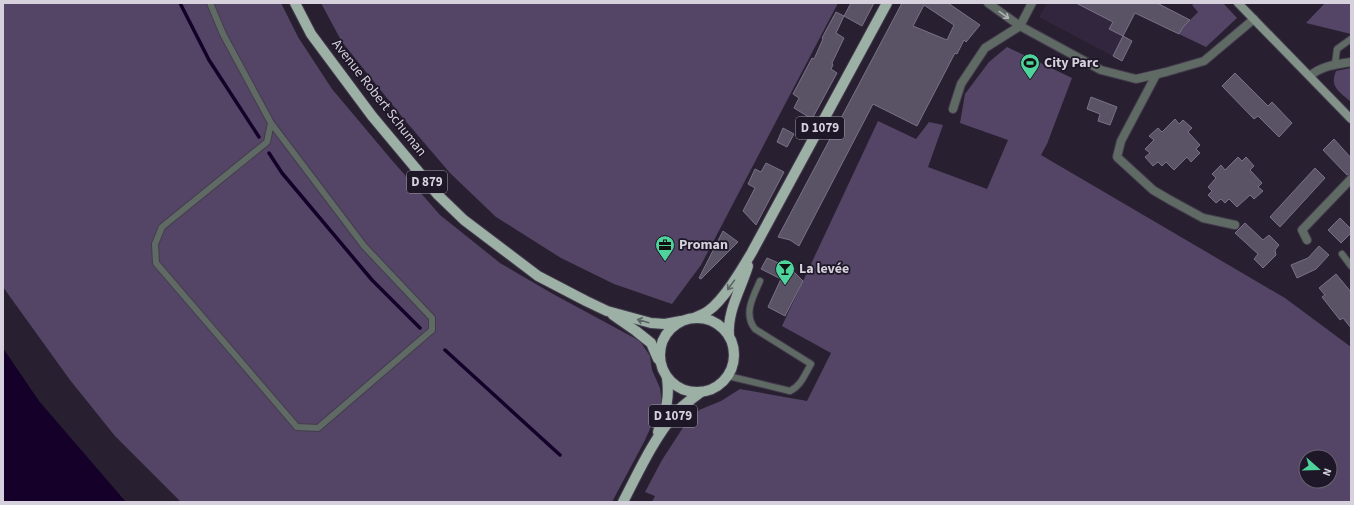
<svg xmlns="http://www.w3.org/2000/svg" width="1354" height="505" font-family="'Source Sans 3',sans-serif">
<rect width="100%" height="100%" fill="#282031"/>
<path fill="#31263e" d="M1047,3L1140,4L1123,36L1132,41L1122,61L1039,17Z"/>
<g fill="#544567" fill-rule="evenodd">
<path d="M3,3H281L298,37L332,89L390,158L440,215L500,263L553,294L640,341L650,356L652,370L660,388L662,403L644,442L612,502H181L115,436L70,380L3,287Z"/>
<path d="M321,3H838L701,265L672,304L614,284L561,258L496,217L450,173L403,118L342,42Z"/>
<path d="M1195,3H1223L1237,18L1206,47L1179,34L1183,27L1198,12L1192,5Z"/>
<path d="M1325,3H1351V34L1306,23Z"/>
<path d="M1007,47L1072,78L1047,144L1041,155L1285,298L1351,347V502H652L655,496L645,492L662,460L684,426L699,410L721,401L740,389L807,401L831,353L782,326L878,121L916,139L929,122L943,125L928,167L987,189L1008,140L960,123L965,94L989,62ZM1306,457H1330V481H1306Z"/>
<path d="M1351,68V102C1340,92 1329,87 1336,71Z"/>
</g>
<path fill="#150029" d="M3,348L39,401L126,502H3Z"/>
<g fill="none" stroke-linecap="round" stroke-linejoin="round">
<g stroke="#150029" stroke-width="3.5">
<path d="M180,3L209,60L259,137"/>
<path d="M269,153L282,173L372,280L420,328"/>
<path d="M445,350L560,455"/>
</g>
</g>
<g fill="#5a5265" stroke="#7a7186" fill-rule="evenodd">
<path d="M851,3H874L862,26L844,16Z"/>
<path d="M902,3H948L980,25L966,42L964,40L957,54L955,53L917,126L873,104L799,246L790,240L778,237ZM924,5L954,25L947,40L913,26Z"/>
<path d="M1076,3H1157L1190,20L1183,27L1179,34L1135,13L1123,36L1109,29L1113,22Z"/>
<path d="M836,12L844,16L836,33L844,38L832,63L833,65L831,69L837,73L812,119L794,108L799,98L793,94L812,58L814,59L823,39L822,38Z"/>
<path d="M1123,36L1132,41L1122,61L1113,56Z"/>
<path d="M1235,73L1268,106L1272,102L1292,123L1279,137L1258,116L1254,119L1222,86Z"/>
<path d="M1091,97L1117,107L1110,125L1098,121L1100,114L1087,109Z"/>
<path d="M1175,119L1179,124L1183,120L1192,128L1188,132L1200,145L1196,149L1200,153L1191,162L1187,157L1174,170L1166,162L1162,166L1158,162L1153,166L1145,157L1150,153L1145,149L1154,140L1149,136L1158,128L1162,132Z"/>
<path d="M783,128L794,134L787,147L777,142Z"/>
<path d="M1334,139L1351,158V174L1347,175L1323,150Z"/>
<path d="M1238,157L1242,161L1246,157L1254,166L1250,170L1262,183L1258,187L1263,191L1254,199L1250,195L1237,207L1229,199L1225,203L1221,199L1216,203L1208,195L1212,191L1208,187L1216,178L1212,174L1221,165L1225,170Z"/>
<path d="M766,163L784,172L756,225L743,211L755,188L748,184L755,169L761,172Z"/>
<path d="M1315,168L1325,178L1280,227L1270,217Z"/>
<path d="M1340,218L1351,229V233L1341,243L1328,230Z"/>
<path d="M1245,223L1263,240L1269,235L1279,245L1275,250L1276,255L1263,268L1254,259L1258,254L1235,233Z"/>
<path d="M723,231L738,242L701,279L699,278Z"/>
<path d="M1319,246L1329,255L1316,269L1297,278L1291,265L1308,258Z"/>
<path d="M767,258L790,268L803,281L785,316L768,307L781,279L761,269Z"/>
<path d="M1336,274L1351,292V328L1343,318L1340,320L1322,297L1325,295L1319,288Z"/>
</g>
<g fill="none" stroke-linecap="round" stroke-linejoin="round">
<defs>
<g id="lane">
<path d="M210,3L223,34L271,123L364,246L432,318V330L318,428L297,427L156,263L155,244L162,227L267,142L271,123"/>
<path d="M1335,64L1337,49L1351,39"/>
<path d="M1342,254L1351,266"/>
<path d="M728,376L790,391C801,386 805,374 811,364L755,329C743,314 753,297 760,281"/>
</g>
<g id="street">
<path d="M988,3L1020,26L1101,70L1136,79L1166,72L1204,61L1254,19"/>
<path d="M1156,75L1121,141L1117,157L1153,190L1170,200L1203,218L1235,225"/>
<path d="M1310,76C1321,66 1337,64 1351,62"/>
<path d="M953,109L961,84L985,48L1020,26L1032,3"/>
<path d="M1307,240L1302,230L1351,179"/>
</g>
<path id="secondary" d="M1238,3L1351,119"/>
<g id="primary">
<path d="M295,3L311,34L372,116L438,195L464,220L538,276L586,301L607,311L651,323L665,324L681,321"/>
<path d="M613,315L636,331L651,343L658,359"/>
<circle cx="697" cy="355" r="37"/>
<path d="M694,318C698,316 704,314 708,311C724,300 742,269 752,252L887,3"/>
<path d="M729,336C727,311 741,289 748,266"/>
<path d="M658,432C665,411 670,401 667,378"/>
<path d="M623,502C638,473 654,438 675,414C682,405 692,399 701,392"/>
</g>
</defs>
<use href="#lane" stroke="#443c4d" stroke-width="8"/>
<use href="#street" stroke="#443c4d" stroke-width="10"/>
<use href="#secondary" stroke="#443c4d" stroke-width="10"/>
<use href="#primary" stroke="#443c4d" stroke-width="12"/>
<use href="#lane" stroke="#606a64" stroke-width="6"/>
<use href="#street" stroke="#606a64" stroke-width="8"/>
<use href="#secondary" stroke="#829289" stroke-width="8"/>
<use href="#primary" stroke="#9cb0a5" stroke-width="10"/>
</g>
<defs><path id="oneway-shaft" d="M-6 0H5M1.5-3L5.5 0L1.5 3" fill="none" stroke-width="1.6" stroke-linecap="round" stroke-linejoin="round"/></defs>
<use stroke="#b3b2b9" href="#oneway-shaft" transform="translate(1004 15) rotate(36)"/>
<g stroke="#5d6466">
<use href="#oneway-shaft" transform="translate(731 285) rotate(126)"/>
<use href="#oneway-shaft" transform="translate(643 321) rotate(-164)"/>
</g>
<defs>
<symbol id="stadium-pin" viewBox="-11 -11 22 30"><path d="M0 17L-7.5 6A9.5 9.5 0 1 1 7.5 6Z" fill="#4ed39a" stroke="#1e1727"/><path d="M0-5a6.5 5 0 1 0 0 10a6.5 5 0 1 0 0-10ZM-3.5-1.8h7v3.6h-7Z" fill="#111"/></symbol>
<symbol id="office-pin" viewBox="-11 -11 22 30"><path d="M0 17L-7.5 6A9.5 9.5 0 1 1 7.5 6Z" fill="#4ed39a" stroke="#1e1727"/><path d="M-6-3h4V-5.5h4V-3h4V5H-6ZM-1-4.5V-3h2v-1.5ZM-6 0V1H6V0Z" fill="#111"/></symbol>
<symbol id="bar-pin" viewBox="-11 -11 22 30"><path d="M0 17L-7.5 6A9.5 9.5 0 1 1 7.5 6Z" fill="#4ed39a" stroke="#1e1727"/><path d="M-6-5H6L.8 .8V4.5H3.5V6h-7V4.5H-.8V.8Z" fill="#111"/></symbol>
</defs>
<g fill-rule="evenodd">
<use href="#stadium-pin" x="1019" y="52" width="22" height="30"/>
<use href="#office-pin" x="654" y="234" width="22" height="30"/>
<use href="#bar-pin" x="774" y="258" width="22" height="30"/>
</g>
<g text-anchor="middle" dominant-baseline="central" stroke-width="3.5" stroke-linejoin="round" paint-order="stroke">
<g fill="#1e1727" stroke="#9f99a6" stroke-width="1">
<rect x="796" y="117" width="48" height="22" rx="3"/>
<rect x="407" y="171" width="40" height="22" rx="3"/>
<rect x="649" y="405" width="48" height="22" rx="3"/>
</g>
<g font-size="13" font-weight="bold" fill="#d6d1dd">
<text x="820" y="128">D 1079</text>
<text x="427" y="182">D 879</text>
<text x="673" y="416">D 1079</text>
</g>
<g font-size="14" font-weight="bold" fill="#d6d1dd" stroke="#1e1727" text-anchor="start">
<text x="1044" y="63">City Parc</text>
<text x="679" y="245">Proman</text>
<text x="799" y="269">La levée</text>
</g>
<g font-size="14" fill="#d6d1dd" stroke="#1e1727">
<text transform="translate(379 98) rotate(52)">Avenue Robert Schuman</text>
</g>
</g>
<rect width="1354" height="505" fill="none" stroke="#d6d1dd" stroke-width="8"/>
<g transform="translate(1318 469) rotate(110)"><circle r="19" fill="#1e1727" stroke="#686170"/>
<path d="M0-3L7 15L0 10L-7 15Z" fill="#4ed39a"/>
<text y="-6" font-size="11" font-weight="bold" text-anchor="middle" fill="#d6d1dd">N</text>
</g>
</svg>
